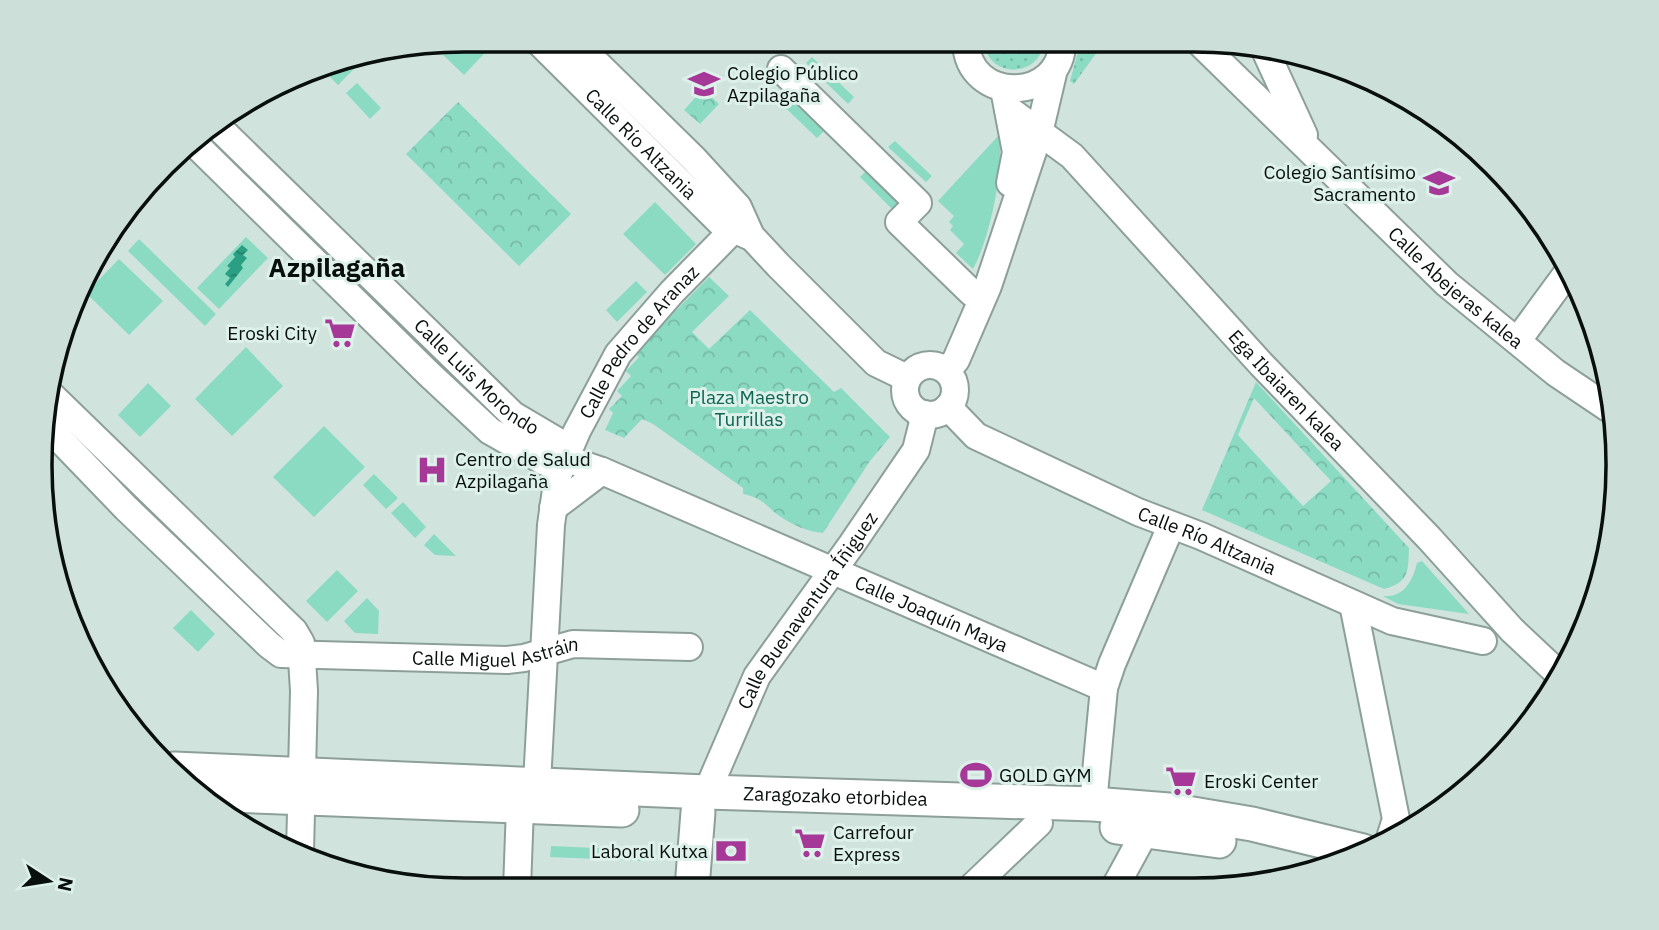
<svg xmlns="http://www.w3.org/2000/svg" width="1659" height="930" font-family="'IBM Plex Sans',sans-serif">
<defs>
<pattern id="park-crowns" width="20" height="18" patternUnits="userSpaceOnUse" patternTransform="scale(1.75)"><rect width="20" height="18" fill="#8bdbc3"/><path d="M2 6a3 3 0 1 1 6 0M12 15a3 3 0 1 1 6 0" fill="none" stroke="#76bba6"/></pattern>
<pattern id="garden-dots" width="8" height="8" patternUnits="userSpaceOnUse" patternTransform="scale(1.75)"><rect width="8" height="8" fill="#8bdbc3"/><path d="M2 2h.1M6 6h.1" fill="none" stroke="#76bba6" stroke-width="1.8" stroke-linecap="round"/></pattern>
<pattern id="water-ripples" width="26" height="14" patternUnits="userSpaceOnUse" patternTransform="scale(1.75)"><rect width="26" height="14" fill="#2b9f83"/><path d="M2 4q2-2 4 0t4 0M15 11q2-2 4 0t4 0" fill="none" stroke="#23806a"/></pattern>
</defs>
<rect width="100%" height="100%" fill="#d0e4dd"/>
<g fill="#8bdbc3">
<path d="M465,40L495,42L464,75L442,54L453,42Z"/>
<path d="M812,57L854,97L848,104L806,63Z"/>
<path d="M357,83L381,108L370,119L346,93Z"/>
<path d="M781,91L824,131L817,138L775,98Z"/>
<path d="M999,135C1004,171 990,238 973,269L956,253L964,244L950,230L953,226L949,222L954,216L938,201Z"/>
<path d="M895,141L932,176L926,182L888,147Z"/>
<path d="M866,171L903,207L897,214L860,177Z"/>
<path d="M655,202L696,244L665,275L623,234Z"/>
<path d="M246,237L268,258L219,309L197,288Z"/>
<path d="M139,239L216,314L205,326L128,251Z"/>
<path d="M320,240L524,433L495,421L315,247Z"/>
<path d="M119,259L163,301L129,335L86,293Z"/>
<path d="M636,281L647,292L617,322L606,310Z"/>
<path d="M246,347L283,386L232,436L195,399Z"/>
<path d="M148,383L171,406L140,437L118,415Z"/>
<path d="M324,426L365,467L314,517L273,477Z"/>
<path d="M374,474L398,498L386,509L363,485Z"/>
<path d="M403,502L426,527L415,538L391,513Z"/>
<path d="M434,534L456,556L435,555L424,545Z"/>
<path d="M1422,561L1469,614L1398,604L1383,596C1404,598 1413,580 1417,563Z"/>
<path d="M337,570L358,591L327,622L306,601Z"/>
<path d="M367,598L379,611L378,634L355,633L344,621Z"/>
<path d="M191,610L215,634L198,652L173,628Z"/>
<path d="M551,846L641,850V861L550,857Z"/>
</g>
<g fill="url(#park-crowns)" fill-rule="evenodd">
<path d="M366,57L338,85L320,67L329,63Z"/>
<path d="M703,89L719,104L700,124L684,110Z"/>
<path d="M458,102L571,214L519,266L406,154Z"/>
<path d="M709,277L729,296L692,332L709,349L750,310L834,392L841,388L890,437L870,461L823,533C808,532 793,525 781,517C766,507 764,498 743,494V488L653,424L642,419L624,438L605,430L613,413L609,409L622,396L617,391L631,376L626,371L639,357L634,353Z"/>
<path d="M1256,382L1409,548C1408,573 1409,582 1384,589L1202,510ZM1254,398L1331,481L1303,506L1238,435Z"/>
</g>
<g fill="url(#garden-dots)">
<path d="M984,41H1044C1041,79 986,79 984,41Z"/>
<path d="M1081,41H1105L1074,84L1070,81Z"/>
</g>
<path fill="url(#water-ripples)" d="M242,245L248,250L243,255L247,258L241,265L243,268L228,287L225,284L230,278L225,274L230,268L227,266L235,257L233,254Z"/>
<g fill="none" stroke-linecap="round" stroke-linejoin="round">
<defs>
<g id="minor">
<path id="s1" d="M537,40L722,224L749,236"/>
<path d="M573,40L694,159L738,207L751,236L778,265L876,363L907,378"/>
<path d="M966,41C967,106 1064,102 1062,41"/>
<path id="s2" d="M1198,41L1447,284L1556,373L1608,408"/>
<path d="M1264,48L1304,135"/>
<path d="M781,69L918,203L899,222L972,293"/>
<path d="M1004,89L1016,152L1010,183"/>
<path id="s3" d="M1008,109L1072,156L1261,364L1429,538L1512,630L1562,677"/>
<path id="s4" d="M215,124L513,415L557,441L563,447L564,458"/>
<path d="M193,142L429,374L490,431L545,462L552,464L564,458"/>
<path d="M1518,340L1565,276"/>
<circle cx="930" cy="390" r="25"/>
<path d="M947,371L956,360L988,286L1039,133L1054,69"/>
<path d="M51,395L294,631L301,643L304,691L300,852"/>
<path id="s5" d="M948,407L976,436L1138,512L1201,536L1392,621L1483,641"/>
<path id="s6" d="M48,427L126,508L269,645L281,654L507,660L524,658L573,644L689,647"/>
<path id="s7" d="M564,458L602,471L1104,688"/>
<path d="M553,508L602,471"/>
<path d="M1353,604L1396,819L1390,838"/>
<path id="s8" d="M537,783L551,525L558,475L577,431L618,354L672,292L734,229"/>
<path d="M1093,804L1104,688L1112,664L1171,526"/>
<path id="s9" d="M700,808L757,676L852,544L916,450L925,414"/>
<path d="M972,887L1039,823"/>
<path d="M1115,887L1146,830"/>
<path d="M517,889L520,807"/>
</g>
<g id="major">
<path id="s10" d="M174,769L706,792L1093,804L1169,810L1252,824L1363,851"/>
<path d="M205,794L622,810"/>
<path d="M1117,827L1219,841"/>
<path d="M692,888L698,812"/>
</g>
</defs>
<use href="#minor" stroke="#8d9f99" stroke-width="30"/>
<use href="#major" stroke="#8d9f99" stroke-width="37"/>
<use href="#minor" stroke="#fff" stroke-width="26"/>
<use href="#major" stroke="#fff" stroke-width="33"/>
</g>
<defs>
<symbol id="school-bare" viewBox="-9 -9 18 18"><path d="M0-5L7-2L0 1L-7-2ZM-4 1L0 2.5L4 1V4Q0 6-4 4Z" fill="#a63998" stroke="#ddf1ea" stroke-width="2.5" paint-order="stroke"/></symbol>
<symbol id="supermarket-bare" viewBox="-9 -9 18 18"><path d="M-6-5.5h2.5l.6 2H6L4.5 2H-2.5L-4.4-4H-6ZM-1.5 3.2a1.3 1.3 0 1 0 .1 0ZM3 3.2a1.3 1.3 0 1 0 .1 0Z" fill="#a63998" stroke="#ddf1ea" stroke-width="2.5" paint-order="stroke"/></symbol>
<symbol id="hospital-bare" viewBox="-9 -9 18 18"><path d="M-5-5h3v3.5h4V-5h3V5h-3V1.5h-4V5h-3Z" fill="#a63998" stroke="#ddf1ea" stroke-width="2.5" paint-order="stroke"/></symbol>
<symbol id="stadium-bare" viewBox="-9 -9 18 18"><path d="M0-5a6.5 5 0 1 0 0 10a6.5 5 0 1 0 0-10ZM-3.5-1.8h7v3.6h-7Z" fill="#a63998" stroke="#ddf1ea" stroke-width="2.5" paint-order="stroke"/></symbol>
<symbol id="bank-bare" viewBox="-9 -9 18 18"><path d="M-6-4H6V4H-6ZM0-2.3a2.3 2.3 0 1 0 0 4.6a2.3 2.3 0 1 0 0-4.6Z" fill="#a63998" stroke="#ddf1ea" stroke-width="2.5" paint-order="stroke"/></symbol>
</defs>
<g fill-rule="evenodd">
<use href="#school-bare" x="682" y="62" width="44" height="44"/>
<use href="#school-bare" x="1417" y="161" width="44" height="44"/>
<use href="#supermarket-bare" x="318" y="311" width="44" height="44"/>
<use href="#hospital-bare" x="410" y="448" width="44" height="44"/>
<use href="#stadium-bare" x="954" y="753" width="44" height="44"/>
<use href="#supermarket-bare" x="1159" y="759" width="44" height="44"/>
<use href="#supermarket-bare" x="788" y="821" width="44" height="44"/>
<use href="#bank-bare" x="709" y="829" width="44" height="44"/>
</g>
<g text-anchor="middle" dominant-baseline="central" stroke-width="6" stroke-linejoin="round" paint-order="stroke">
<g font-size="19" fill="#080f0d" stroke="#ddf1ea" text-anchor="start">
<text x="727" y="73">Colegio Público<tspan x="727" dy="22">Azpilagaña</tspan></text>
<text x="1416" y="172" text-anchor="end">Colegio Santísimo<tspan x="1416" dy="22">Sacramento</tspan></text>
<text x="317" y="333" text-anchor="end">Eroski City</text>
<text x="455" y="459">Centro de Salud<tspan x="455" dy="22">Azpilagaña</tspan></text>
<text x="999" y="775">GOLD GYM</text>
<text x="1204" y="781">Eroski Center</text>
<text x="833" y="832">Carrefour<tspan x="833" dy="22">Express</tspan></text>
<text x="708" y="851" text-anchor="end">Laboral Kutxa</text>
</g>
<g font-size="19" fill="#080f0d" stroke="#ddf1ea">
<text stroke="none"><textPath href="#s1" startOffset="147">Calle Río Altzania</textPath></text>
<text stroke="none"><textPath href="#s2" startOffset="357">Calle Abejeras kalea</textPath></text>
<text stroke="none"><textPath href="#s8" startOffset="466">Calle Pedro de Aranaz</textPath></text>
<text stroke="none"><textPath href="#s4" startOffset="364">Calle Luis Morondo</textPath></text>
<text stroke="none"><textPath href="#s3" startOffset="397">Ega Ibaiaren kalea</textPath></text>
<text stroke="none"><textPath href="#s5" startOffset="294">Calle Río Altzania</textPath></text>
<text stroke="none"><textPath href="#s9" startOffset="226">Calle Buenaventura Íñiguez</textPath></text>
<text stroke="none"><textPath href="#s7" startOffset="399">Calle Joaquín Maya</textPath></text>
<text stroke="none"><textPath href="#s6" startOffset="541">Calle Miguel Astráin</textPath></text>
<text stroke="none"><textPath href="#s10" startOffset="662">Zaragozako etorbidea</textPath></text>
</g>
<g font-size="19" fill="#0e6652" stroke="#ddf1ea">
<text x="749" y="397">Plaza Maestro<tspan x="749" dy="22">Turrillas</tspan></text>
</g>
<g font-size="26" font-weight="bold" fill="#080f0d" stroke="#ddf1ea">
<text x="337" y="267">Azpilagaña</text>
</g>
</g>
<path d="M0 0H1659V930H0ZM464 52H1194A412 412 0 0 1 1606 464V466A412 412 0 0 1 1194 878H464A412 412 0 0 1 52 466V464A412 412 0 0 1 464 52Z" fill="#ccdfd8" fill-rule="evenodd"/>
<path fill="none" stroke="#080f0d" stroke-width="3.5" d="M464 52H1194A412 412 0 0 1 1606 464V466A412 412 0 0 1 1194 878H464A412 412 0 0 1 52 466V464A412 412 0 0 1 464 52Z"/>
<g transform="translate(49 881) rotate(102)" stroke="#ddf1ea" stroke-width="5" paint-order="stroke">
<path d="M0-5L12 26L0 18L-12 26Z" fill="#080f0d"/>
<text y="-10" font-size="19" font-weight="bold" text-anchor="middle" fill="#080f0d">N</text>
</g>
</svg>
